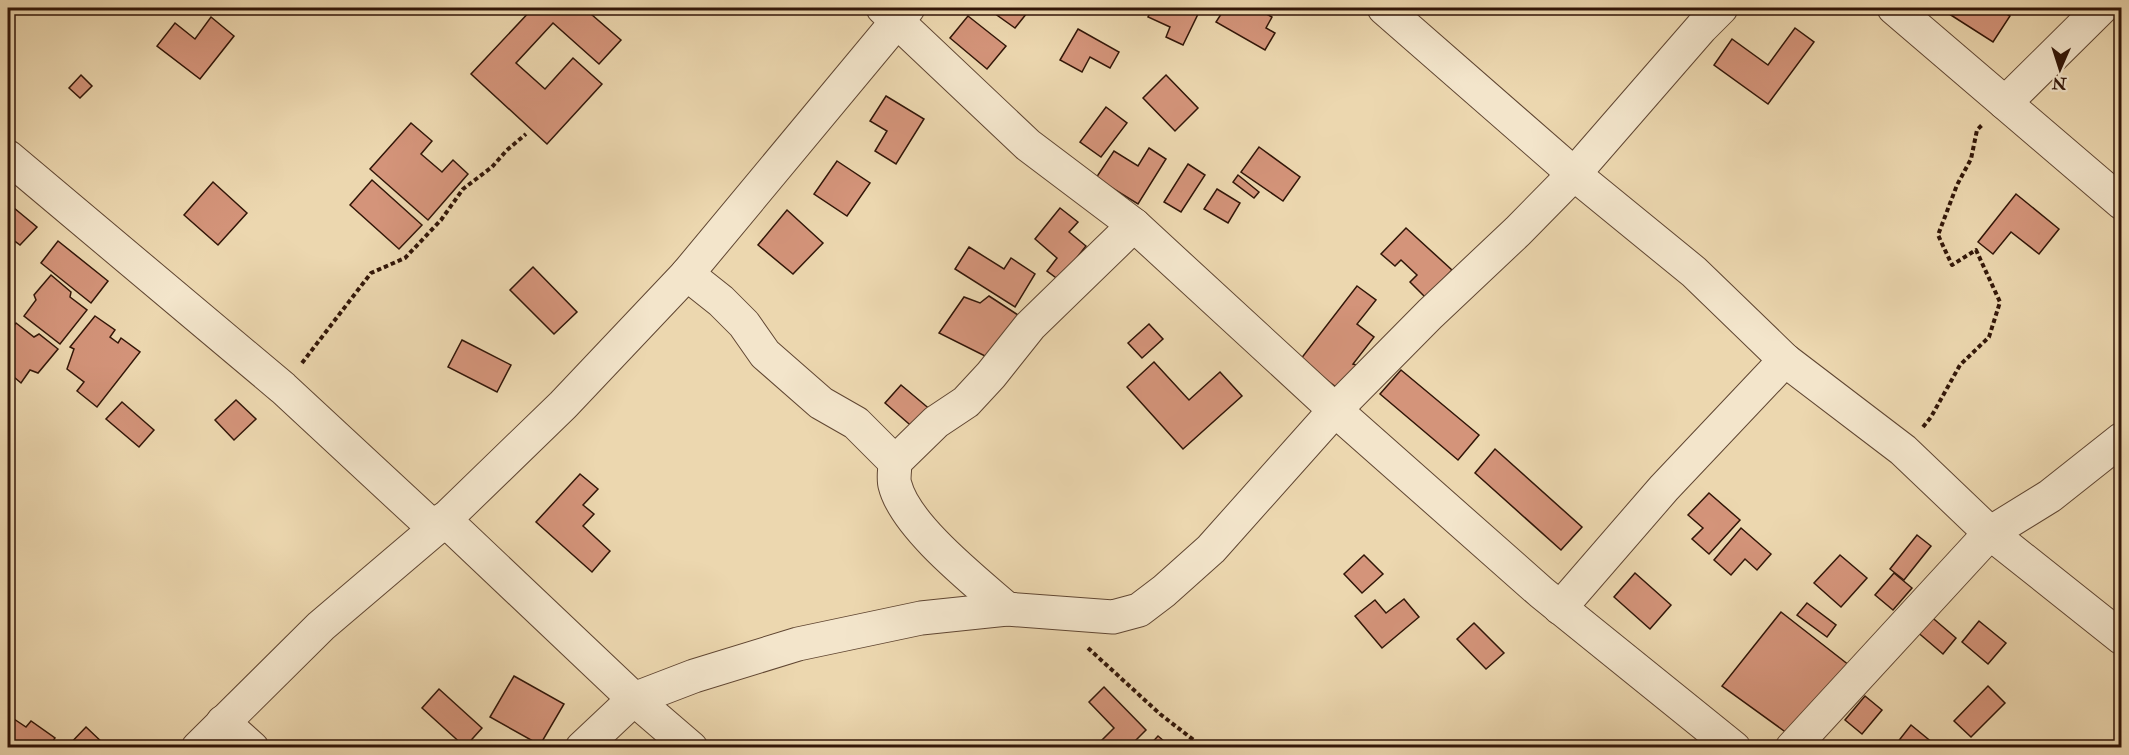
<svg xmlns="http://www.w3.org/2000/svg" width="2129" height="755" font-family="'IM FELL Double Pica',serif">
<rect width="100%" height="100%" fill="#ecd7af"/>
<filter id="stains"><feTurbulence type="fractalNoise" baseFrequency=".00333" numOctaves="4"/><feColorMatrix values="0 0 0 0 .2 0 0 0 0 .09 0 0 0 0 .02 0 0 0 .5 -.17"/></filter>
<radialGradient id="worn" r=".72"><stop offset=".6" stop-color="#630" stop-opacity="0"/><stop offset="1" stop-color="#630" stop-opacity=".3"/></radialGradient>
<g fill="#d4947a" stroke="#321608" stroke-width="1.5">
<path d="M533,8H584L621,40L599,64L553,23L516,63L545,89L573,58L602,84L547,144L471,74Z"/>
<path d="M987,8H1031L1015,28Z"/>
<path d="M1153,8H1191L1199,12L1183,45L1166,37L1170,27L1148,17Z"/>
<path d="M1225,8H1256L1272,17L1266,28L1275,33L1265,50L1216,22Z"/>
<path d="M1945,8H1997L2010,16L1993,42L1943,10Z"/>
<path d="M968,16L1006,46L987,69L950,38Z"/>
<path d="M211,17L234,36L200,79L157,46L175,23L195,39Z"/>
<path d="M1795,28L1814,42L1768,104L1714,65L1732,39L1768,65Z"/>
<path d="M1078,29L1119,52L1110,68L1090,57L1082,72L1060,60Z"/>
<path d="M81,75L92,86L80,98L69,88Z"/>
<path d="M1166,75L1198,108L1175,131L1143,98Z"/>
<path d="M886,96L924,119L896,164L875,151L887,131L870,121Z"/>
<path d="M1106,107L1127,123L1101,157L1080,142Z"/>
<path d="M411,123L432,141L421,154L442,172L453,160L468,174L428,220L370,169Z"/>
<path d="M1259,147L1300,177L1283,201L1241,172Z"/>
<path d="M1149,148L1166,159L1138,204L1096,178L1114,151L1138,166Z"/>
<path d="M837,161L870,183L847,216L814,194Z"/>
<path d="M1188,164L1205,175L1181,212L1164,202Z"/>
<path d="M1238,175L1259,192L1254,198L1233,182Z"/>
<path d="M372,180L422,225L399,249L350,205Z"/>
<path d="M213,182L247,213L218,245L184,215Z"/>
<path d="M1217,189L1240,203L1228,223L1204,209Z"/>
<path d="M2016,194L2059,229L2039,254L2011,232L1993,254L1978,242Z"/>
<path d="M8,203L37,227L20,245L8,236Z"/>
<path d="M1060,208L1078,222L1069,232L1086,246L1059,280L1047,271L1057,258L1035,239Z"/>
<path d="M787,210L823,243L793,274L758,245Z"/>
<path d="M1406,228L1452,270L1426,298L1410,282L1417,275L1401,260L1395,266L1381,254Z"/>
<path d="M58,241L108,281L91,303L41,263Z"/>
<path d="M969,247L1004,269L1011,258L1035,274L1015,307L955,269Z"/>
<path d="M533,267L577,312L554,334L510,290Z"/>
<path d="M51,275L71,292L70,297L87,310L60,344L24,316L36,300L34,295Z"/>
<path d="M1357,286L1376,300L1357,324L1374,337L1353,364L1363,367L1344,393L1300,360Z"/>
<path d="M989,296L1018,315L989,358L939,333L964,297L980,303Z"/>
<path d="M95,316L115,330L110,337L118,343L121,338L140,352L97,407L77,391L84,382L67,369L74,349L70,347Z"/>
<path d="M16,323L34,337L39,334L58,349L38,373L30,370L21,383L8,372V333Z"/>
<path d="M1149,324L1163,339L1142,358L1128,343Z"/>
<path d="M462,340L511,365L497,392L448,367Z"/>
<path d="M1154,362L1189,400L1220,372L1242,396L1183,449L1127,387Z"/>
<path d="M1401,370L1479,435L1458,460L1380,394Z"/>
<path d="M901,385L932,411L916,430L885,403Z"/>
<path d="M236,400L256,419L234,440L215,420Z"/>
<path d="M122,402L154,430L139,447L106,419Z"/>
<path d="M1495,449L1582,527L1561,550L1475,473Z"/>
<path d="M580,474L598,489L583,505L594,514L583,526L610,551L592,572L536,522Z"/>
<path d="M1709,493L1740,520L1709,554L1692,539L1703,528L1688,515Z"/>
<path d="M1741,528L1771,554L1757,570L1745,559L1731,575L1714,560Z"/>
<path d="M1917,535L1931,546L1904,580L1890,569Z"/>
<path d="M1364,555L1383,574L1362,593L1344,574Z"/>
<path d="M1840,555L1867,578L1841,607L1814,583Z"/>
<path d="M1635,573L1671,605L1650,629L1614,597Z"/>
<path d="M1894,573L1912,588L1893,610L1875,595Z"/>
<path d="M1404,599L1419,617L1382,648L1355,616L1375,600L1386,613Z"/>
<path d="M1807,603L1836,625L1827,637L1797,615Z"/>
<path d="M1781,612L1854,669L1791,736L1722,686Z"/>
<path d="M1928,614L1956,638L1943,654L1915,630Z"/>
<path d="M1979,621L2006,643L1988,664L1962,642Z"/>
<path d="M1474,623L1504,653L1486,669L1457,639Z"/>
<path d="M514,676L564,704L540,745L490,717Z"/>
<path d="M1988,686L2005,703L1971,737L1954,721Z"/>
<path d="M1104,687L1146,730L1128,748H1094L1114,728L1089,702Z"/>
<path d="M439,689L482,728L465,747L422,708Z"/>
<path d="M1865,696L1882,710L1862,734L1845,720Z"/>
<path d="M14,719L26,727L31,721L55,738L48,748H8V728Z"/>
<path d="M1911,725L1939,748H1893Z"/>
<path d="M86,727L105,745L103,748H66Z"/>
<path d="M1158,736L1172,748H1147Z"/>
</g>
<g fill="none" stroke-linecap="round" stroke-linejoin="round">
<defs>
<g id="minor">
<path d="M883,8L1028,145L1134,225L1335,410L1542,593L1734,748"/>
<path d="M1384,8L1574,174L1694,272L1785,360L1903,450L1990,533L2122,638"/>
<path d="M1894,8L2122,203"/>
<path d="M2005,103L2101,8"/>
<path d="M8,157L283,388L435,529"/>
<path d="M687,274L721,301L744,324L765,354L821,403L856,423L895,462"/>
<path d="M444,519L634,699L691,748"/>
<path d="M1560,608L1664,488L1785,360"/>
<path d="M1007,609C975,581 905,526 895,485C893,479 895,469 895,462L936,422L966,402L991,375L1030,326L1134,225"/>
<path d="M223,722L252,748"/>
<path d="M198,748L321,626L435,529L563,405L687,274L908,8"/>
<path d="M582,748L634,699L694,676L798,644L921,618L1007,609L1113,617L1139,610L1164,591L1211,549L1335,410L1430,314L1518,231L1574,174L1701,28L1721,8"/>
<path d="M1792,748L1990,533L2050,496L2122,439"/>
</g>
</defs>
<use href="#minor" stroke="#604632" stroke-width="35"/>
<g stroke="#321608" stroke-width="4" stroke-dasharray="4.5 3" stroke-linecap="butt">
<path d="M302,363L371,273L405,258L441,220L463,189L492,167L507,150L526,134"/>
<path d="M1923,427L1931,417L1960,365L1989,337L2000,302L1976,250L1952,265L1938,235L1957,185L1971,159L1977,130L1982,125"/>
<path d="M1088,648L1160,714L1204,748"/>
</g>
<use href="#minor" stroke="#f3e5cb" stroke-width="33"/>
</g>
<rect width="2129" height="755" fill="none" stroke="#ecd7af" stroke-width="30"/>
<rect x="9" y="9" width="2111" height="737" fill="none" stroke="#321608" stroke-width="3"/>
<rect x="15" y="15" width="2099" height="725" fill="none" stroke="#321608" stroke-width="1.5"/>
<g transform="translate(2060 69) rotate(183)" stroke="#f3e5cb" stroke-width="4.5" paint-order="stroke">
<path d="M0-4.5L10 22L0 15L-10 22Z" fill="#321608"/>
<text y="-9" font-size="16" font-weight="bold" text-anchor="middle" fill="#321608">N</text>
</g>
<rect width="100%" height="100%" filter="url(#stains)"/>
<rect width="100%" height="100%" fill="url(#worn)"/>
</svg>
